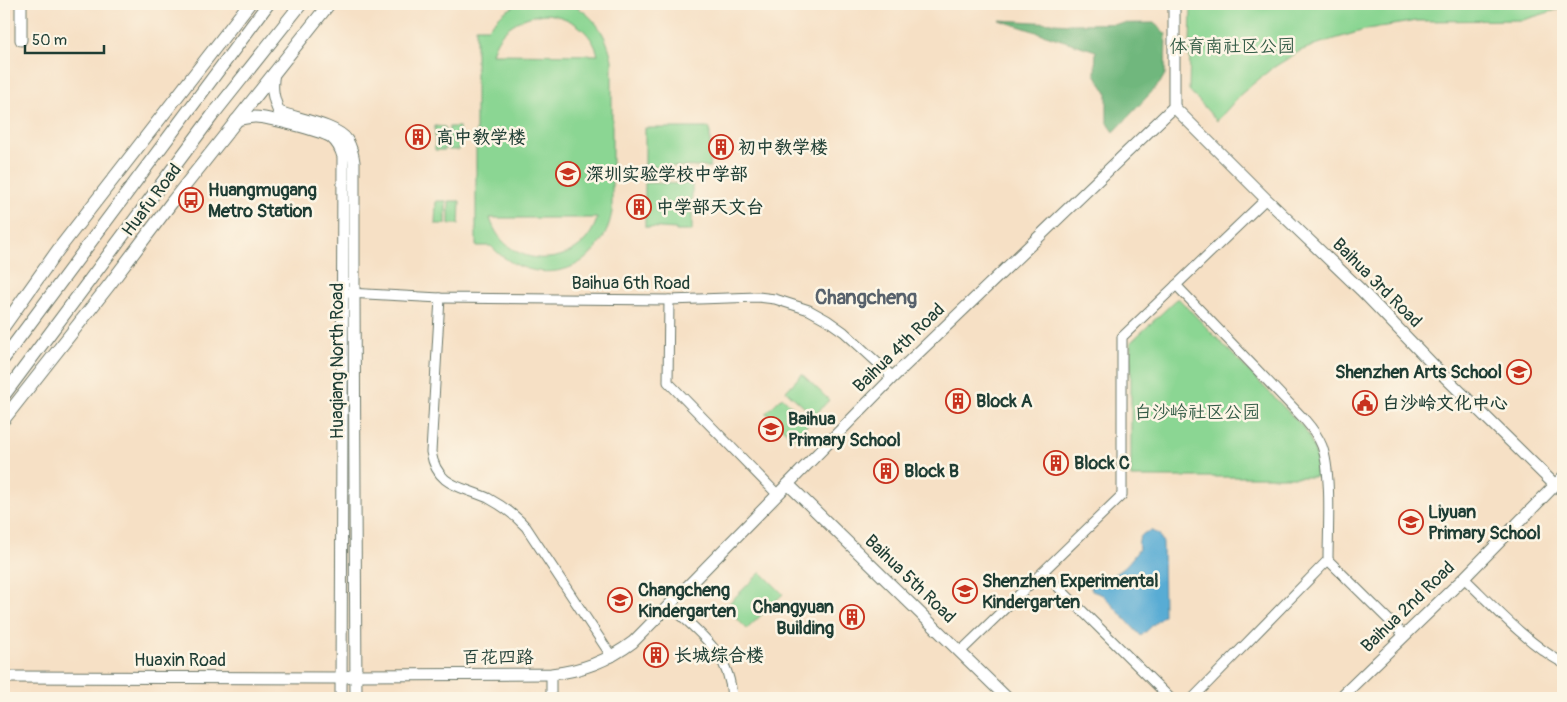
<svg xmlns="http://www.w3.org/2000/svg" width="1567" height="702" font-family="Pangolin,'LXGW WenKai TC',sans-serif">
<rect width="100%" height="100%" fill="#fcf5e5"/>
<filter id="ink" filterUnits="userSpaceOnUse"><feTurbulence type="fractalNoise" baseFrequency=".02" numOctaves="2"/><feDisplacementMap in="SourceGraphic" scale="10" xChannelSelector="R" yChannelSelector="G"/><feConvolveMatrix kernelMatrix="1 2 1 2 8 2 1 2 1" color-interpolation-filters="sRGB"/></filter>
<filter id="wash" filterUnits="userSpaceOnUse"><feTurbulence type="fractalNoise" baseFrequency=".0096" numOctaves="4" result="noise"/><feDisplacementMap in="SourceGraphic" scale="20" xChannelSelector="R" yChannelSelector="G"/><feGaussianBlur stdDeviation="1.12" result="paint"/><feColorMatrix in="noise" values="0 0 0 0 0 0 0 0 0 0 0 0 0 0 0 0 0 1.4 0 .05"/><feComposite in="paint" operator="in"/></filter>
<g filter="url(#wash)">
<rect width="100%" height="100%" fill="#f6e0c5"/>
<g fill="#8bd693" stroke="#558a64" fill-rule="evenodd">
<path d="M518,4H570C594,14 607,35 612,60V212C610,221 608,230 603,238C578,282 523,281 491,246H476V28H488L503,13ZM547,14C571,17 592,31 598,55L492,54C498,28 523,15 547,14ZM490,218H597V219C581,271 506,272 490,218Z"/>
<path d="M1191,4H1563V8L1523,20L1417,21L1368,29L1321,43L1300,51L1271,69L1241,94L1217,121L1189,90Z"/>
<path d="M435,126L445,127V150H435Z"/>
<rect x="449" y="127" width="10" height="23"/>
<path d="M645,128H710V167L645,166Z"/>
<path d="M645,183L692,184V207H686V212L692,213V231H676V229L645,227Z"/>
<path d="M436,201H446V224H435Z"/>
<path d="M449,201H460L459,224H449Z"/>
<path d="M1178,298L1304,428C1315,447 1317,456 1318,477H1131V342Z"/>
<path d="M802,374L829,400L814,416L786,391Z"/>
<path d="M782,397L809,423L794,439L766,413Z"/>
<path d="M761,572L783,594L747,629L725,607Z"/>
</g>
<path fill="#70b77d" stroke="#487a58" d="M999,20L1072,24L1154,23L1166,34L1165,74L1160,83L1114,132L1107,122V93L1095,74L1096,51Z"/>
<path fill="#59acd4" stroke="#3c7484" d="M1152,531L1159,534L1163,543L1164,615L1141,636L1103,595L1092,591C1090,586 1090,582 1094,578C1098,577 1102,577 1106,577C1121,574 1131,560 1139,549C1137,539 1141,532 1152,531Z"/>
</g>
<g filter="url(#ink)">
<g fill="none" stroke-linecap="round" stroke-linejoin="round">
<defs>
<g id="street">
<path d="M1176,285L1305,420C1312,428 1318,436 1322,446C1332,474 1328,529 1328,560L1193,698"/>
<path d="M348,293L440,298L669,300L758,297L775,299L809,310L827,320L844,332L893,377"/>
<path d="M440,298L431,452C437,487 461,486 488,498C503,506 515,515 526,527L612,657"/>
<path d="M669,300L668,382L778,495"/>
<path d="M1328,560L1404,635"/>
<path d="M1043,572L1170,698"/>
<path d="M1464,578C1493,606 1528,644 1563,663"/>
<path d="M670,605C700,634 730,653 732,698"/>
<path d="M960,652L1122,495V337L1266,199"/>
<path d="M551,674V698"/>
</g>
<g id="secondary">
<path d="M21,40V4"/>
<path d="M274,73C271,88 273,98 279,112C297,119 337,125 347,140C351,147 353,154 354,162V293L356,698"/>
<path d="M1174,107L1266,199L1361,290L1442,374L1555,485"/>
<path d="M236,120C242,119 249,117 255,117C267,117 321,131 331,137C337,142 341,149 343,157L341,698"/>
<path d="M788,484L1007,698"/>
<path d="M4,677L341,678L356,675L551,674C582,671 608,661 633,642L893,377L1174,107V4"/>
<path d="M1340,698L1464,578L1563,477"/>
</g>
<g id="primary">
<path d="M4,326L58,250L249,4"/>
<path d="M4,358L268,4"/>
<path d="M4,395L212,116L301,4"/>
<path d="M4,419L110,284L172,202L329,4"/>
</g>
</defs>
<use href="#street" stroke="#6a7667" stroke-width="11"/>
<use href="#secondary" stroke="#6a7667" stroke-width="13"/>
<use href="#primary" stroke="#6a7667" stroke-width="14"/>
<use href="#street" stroke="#fff" stroke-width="9"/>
<use href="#secondary" stroke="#fff" stroke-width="11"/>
<use href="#primary" stroke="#fff" stroke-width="12"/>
</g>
</g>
<defs>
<symbol id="building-ring" viewBox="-11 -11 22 22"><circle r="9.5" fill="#fcf5e5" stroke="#c8321e" stroke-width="1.5"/><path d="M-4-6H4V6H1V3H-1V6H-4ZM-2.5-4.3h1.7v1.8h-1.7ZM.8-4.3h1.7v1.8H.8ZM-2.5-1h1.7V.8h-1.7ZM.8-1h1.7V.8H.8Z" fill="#c8321e"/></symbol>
<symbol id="school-ring" viewBox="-11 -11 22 22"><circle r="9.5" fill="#fcf5e5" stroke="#c8321e" stroke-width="1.5"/><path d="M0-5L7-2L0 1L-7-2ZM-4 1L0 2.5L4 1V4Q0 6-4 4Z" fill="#c8321e"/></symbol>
<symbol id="bus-ring" viewBox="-11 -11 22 22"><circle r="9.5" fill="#fcf5e5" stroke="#c8321e" stroke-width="1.5"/><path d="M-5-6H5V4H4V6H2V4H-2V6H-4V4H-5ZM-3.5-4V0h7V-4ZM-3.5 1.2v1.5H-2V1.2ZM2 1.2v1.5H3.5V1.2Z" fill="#c8321e"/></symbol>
<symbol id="civic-ring" viewBox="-11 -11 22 22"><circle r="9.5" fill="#fcf5e5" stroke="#c8321e" stroke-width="1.5"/><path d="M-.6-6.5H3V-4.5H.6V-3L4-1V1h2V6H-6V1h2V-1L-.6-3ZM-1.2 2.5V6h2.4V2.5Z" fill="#c8321e"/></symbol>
</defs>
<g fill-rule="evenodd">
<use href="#building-ring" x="404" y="123" width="28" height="28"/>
<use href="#building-ring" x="707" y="133" width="28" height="28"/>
<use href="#school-ring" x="554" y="160" width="28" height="28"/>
<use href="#bus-ring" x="177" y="186" width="28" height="28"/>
<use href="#building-ring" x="625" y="193" width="28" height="28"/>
<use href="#school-ring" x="1505" y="358" width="28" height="28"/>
<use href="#building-ring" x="944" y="387" width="28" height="28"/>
<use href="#civic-ring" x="1351" y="389" width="28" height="28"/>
<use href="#school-ring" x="757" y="415" width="28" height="28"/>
<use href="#building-ring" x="1042" y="449" width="28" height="28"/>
<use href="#building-ring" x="872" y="457" width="28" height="28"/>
<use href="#school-ring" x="1397" y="508" width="28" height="28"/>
<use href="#school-ring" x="951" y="577" width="28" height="28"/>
<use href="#school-ring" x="606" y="586" width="28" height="28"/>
<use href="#building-ring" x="838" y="603" width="28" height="28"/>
<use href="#building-ring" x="642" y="641" width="28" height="28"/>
</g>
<g text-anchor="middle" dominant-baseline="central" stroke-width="5" stroke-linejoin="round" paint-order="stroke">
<g font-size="18" fill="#355c47" stroke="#fcf5e5">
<text x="1232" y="46">体育南社区公园</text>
<text x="1197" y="412">白沙岭社区公园</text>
</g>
<g font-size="18" font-weight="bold" fill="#1f3d34" stroke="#fcf5e5" text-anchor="start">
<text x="436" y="137">高中教学楼</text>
<text x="738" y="147">初中教学楼</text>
<text x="586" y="174">深圳实验学校中学部</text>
<text x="208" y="190">Huangmugang<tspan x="208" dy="21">Metro Station</tspan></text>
<text x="656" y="207">中学部天文台</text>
<text x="1502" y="372" text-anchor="end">Shenzhen Arts School</text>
<text x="976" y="401">Block A</text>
<text x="1382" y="403">白沙岭文化中心</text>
<text x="788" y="419">Baihua<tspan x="788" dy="21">Primary School</tspan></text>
<text x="1074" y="463">Block C</text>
<text x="904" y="471">Block B</text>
<text x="1428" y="512">Liyuan<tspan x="1428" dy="21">Primary School</tspan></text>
<text x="982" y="581">Shenzhen Experimental<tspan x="982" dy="21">Kindergarten</tspan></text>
<text x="638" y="590">Changcheng<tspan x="638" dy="21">Kindergarten</tspan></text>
<text x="834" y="607" text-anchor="end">Changyuan<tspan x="834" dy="21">Building</tspan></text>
<text x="674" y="655">长城综合楼</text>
</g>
<g font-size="18" fill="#1f3d34" stroke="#fcf5e5">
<text transform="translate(152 200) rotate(-53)">Huafu Road</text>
<text x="631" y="283">Baihua 6th Road</text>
<text transform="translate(1377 283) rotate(45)">Baihua 3rd Road</text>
<text transform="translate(899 348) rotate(-44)">Baihua 4th Road</text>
<text transform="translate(337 361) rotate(-90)">Huaqiang North Road</text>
<text transform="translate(910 579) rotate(44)">Baihua 5th Road</text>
<text transform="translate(1408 607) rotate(-44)">Baihua 2nd Road</text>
<text x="498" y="657">百花四路</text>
<text x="180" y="660">Huaxin Road</text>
</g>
<g font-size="20" font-weight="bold" fill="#58626c" stroke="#fcf5e5">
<text x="866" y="297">Changcheng</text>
</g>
</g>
<rect width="1567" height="702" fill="none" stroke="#fcf5e5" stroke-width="20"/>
<path d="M25 45v8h79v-8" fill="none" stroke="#1f3d34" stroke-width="2.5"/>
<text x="32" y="45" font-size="15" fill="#1f3d34" stroke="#fcf5e5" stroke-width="4" paint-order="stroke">50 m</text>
</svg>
